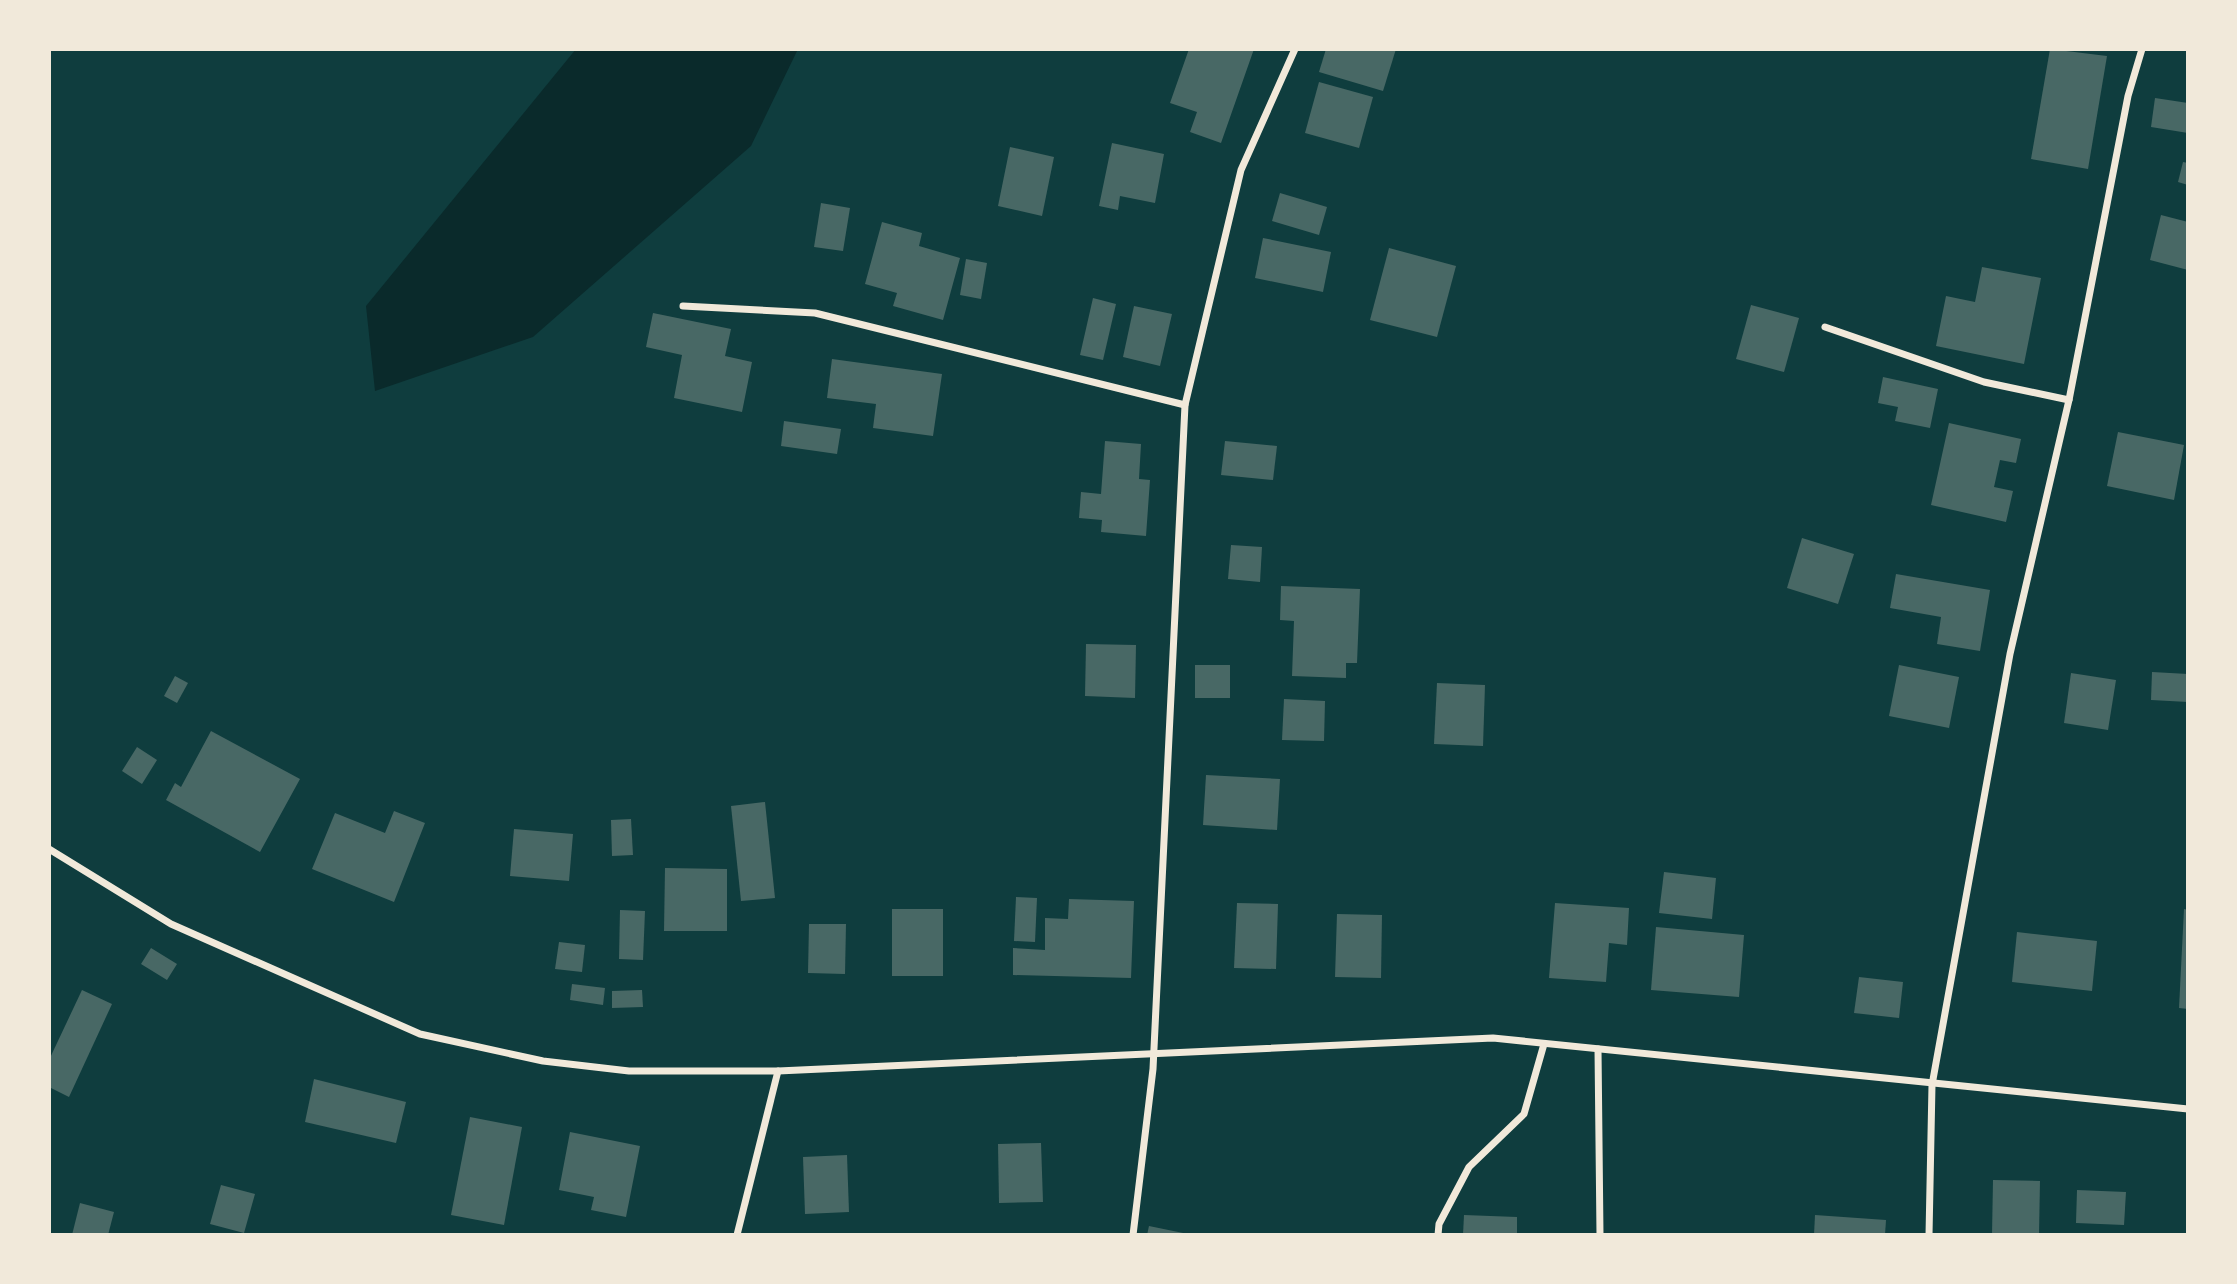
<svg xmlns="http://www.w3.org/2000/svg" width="2237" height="1284" font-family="'Nunito Sans',sans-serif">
<rect width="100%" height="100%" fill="#0f3d3e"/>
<path fill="#0a2a2b" d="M576,49H798L751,146L533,337L375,391L366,306Z"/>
<g fill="#486865">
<path d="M1189,49H1254L1221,143L1190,132L1197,112L1170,103Z"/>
<path d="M1326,49H1396L1383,91L1319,72Z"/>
<path d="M2050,49L2107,56L2088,169L2031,159Z"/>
<path d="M1319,82L1373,97L1359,148L1305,133Z"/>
<path d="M2155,98L2188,103V133L2151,127Z"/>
<path d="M1112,143L1164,154L1155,203L1120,196L1118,210L1099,206Z"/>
<path d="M1010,147L1054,157L1042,216L998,206Z"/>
<path d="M2183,162L2188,163V185L2178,182Z"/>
<path d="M1280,193L1327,207L1319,235L1272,221Z"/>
<path d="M821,203L850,208L843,251L814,247Z"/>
<path d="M2161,215L2188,222V270L2150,260Z"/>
<path d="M882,222L922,233L919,246L960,258L943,320L893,306L897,293L865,284Z"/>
<path d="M1263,238L1331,252L1323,292L1255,278Z"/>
<path d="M1389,248L1456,266L1437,337L1370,320Z"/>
<path d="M966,259L987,263L981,299L960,295Z"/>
<path d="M1982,267L2041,278L2024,364L1936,346L1946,296L1975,302Z"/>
<path d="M1093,298L1116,304L1103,360L1080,355Z"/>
<path d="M1751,305L1799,318L1784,372L1736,359Z"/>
<path d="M1134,306L1172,314L1160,366L1123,357Z"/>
<path d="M653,313L731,329L725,356L752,362L742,412L674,398L682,355L646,347Z"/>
<path d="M832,359L942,374L933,436L873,428L876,404L827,398Z"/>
<path d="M1883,377L1938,389L1930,428L1895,421L1898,407L1878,403Z"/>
<path d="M784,421L841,429L837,454L781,446Z"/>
<path d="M1949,423L2021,439L2016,463L2000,460L1994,487L2013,491L2006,522L1931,505Z"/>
<path d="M2118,432L2184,445L2174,500L2107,486Z"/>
<path d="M1105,441L1141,444L1139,479L1150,480L1146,536L1101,532L1102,520L1079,518L1081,492L1101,494Z"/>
<path d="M1225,441L1277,446L1273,480L1221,475Z"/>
<path d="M1802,538L1854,554L1838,604L1787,588Z"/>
<path d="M1231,545L1262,547L1260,582L1228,579Z"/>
<path d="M1896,574L1990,590L1980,651L1937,644L1941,617L1890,608Z"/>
<path d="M1281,586L1360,589L1357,663H1346V678L1292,676L1294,621L1280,620Z"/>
<path d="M1086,644L1136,645L1135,698L1085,696Z"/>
<rect x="1195" y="665" width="35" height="33"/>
<path d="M1899,665L1959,677L1949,728L1889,716Z"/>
<path d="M2152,672L2188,674V702L2151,700Z"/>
<path d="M2071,673L2116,680L2108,730L2064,723Z"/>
<path d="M175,676L188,683L177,703L164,696Z"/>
<path d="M1437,683L1485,685L1483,746L1434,744Z"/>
<path d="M1284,699L1325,701L1324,741L1282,740Z"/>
<path d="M211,731L300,779L260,852L166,800L175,783L181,787Z"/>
<path d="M137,747L157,760L142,784L122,771Z"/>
<path d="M1206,775L1280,779L1277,830L1203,825Z"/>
<path d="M765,802L775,898L741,901L731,806Z"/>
<path d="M394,811L425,823L394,902L312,869L335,813L385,833Z"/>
<path d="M631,819L633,855L612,856L611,820Z"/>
<path d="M514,829L573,834L569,881L510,876Z"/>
<path d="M665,868L727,869V931H664Z"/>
<path d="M1664,872L1716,878L1712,919L1659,913Z"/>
<path d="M1016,897L1037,898L1035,942L1014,941Z"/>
<path d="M1069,899L1134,901L1131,978L1013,975V948L1045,950V918L1068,919Z"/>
<path d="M1237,903L1278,904L1276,969L1234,968Z"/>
<path d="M1555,903L1629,908L1627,945L1609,943L1606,982L1549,978Z"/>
<rect x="892" y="909" width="51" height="67"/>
<path d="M2184,909L2188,910V1009L2179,1008Z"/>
<path d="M620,910L645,911L643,960L619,959Z"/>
<path d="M1337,914L1382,915L1381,978L1335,977Z"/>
<path d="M809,924H846L845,974L808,973Z"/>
<path d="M1656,927L1744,935L1739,997L1651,990Z"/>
<path d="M2017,932L2097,941L2092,991L2012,982Z"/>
<path d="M559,942L585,945L582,972L555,969Z"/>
<path d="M151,948L177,964L167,980L141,964Z"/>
<path d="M1859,977L1903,982L1899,1018L1854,1013Z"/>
<path d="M572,984L605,988L603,1005L570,1000Z"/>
<path d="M82,990L112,1004L69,1097L49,1087V1060Z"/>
<path d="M642,990L643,1007L612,1008V991Z"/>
<path d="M314,1079L406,1102L396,1143L305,1122Z"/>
<path d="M470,1117L522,1127L504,1225L451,1215Z"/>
<path d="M570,1132L640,1146L626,1217L591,1210L594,1197L559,1190Z"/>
<path d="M1041,1143L1043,1202L999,1203L998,1144Z"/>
<path d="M847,1155L849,1212L805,1214L803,1157Z"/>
<path d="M1993,1180L2040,1181L2039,1235H1992Z"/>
<path d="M221,1185L255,1194L244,1233L210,1224Z"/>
<path d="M2077,1190L2126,1192L2124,1225L2076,1223Z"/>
<path d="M80,1203L114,1212L108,1235H72Z"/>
<path d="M1464,1215L1517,1217V1235H1463Z"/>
<path d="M1815,1215L1886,1220L1885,1235H1814Z"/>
<path d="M1149,1226L1188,1234V1235H1147Z"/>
</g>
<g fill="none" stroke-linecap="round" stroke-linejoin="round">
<g stroke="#f1e9da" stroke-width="7">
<path d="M683,306L815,313L1185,405"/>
<path d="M1825,327L1984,382L2069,400"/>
<path d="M49,849L171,924L420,1034L543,1061L629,1071H778L1493,1038L2188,1109"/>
<path d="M1598,1049L1600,1235"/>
<path d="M737,1235L778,1071"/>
<path d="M1133,1235L1153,1069L1185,405L1241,170L1295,49"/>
<path d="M1438,1235L1439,1224L1469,1167L1524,1114L1544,1044"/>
<path d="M1929,1235L1932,1085L2010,654L2069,400L2128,96L2142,49"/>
</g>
</g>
<rect width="2237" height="1284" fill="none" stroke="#f1e9da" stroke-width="102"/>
</svg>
